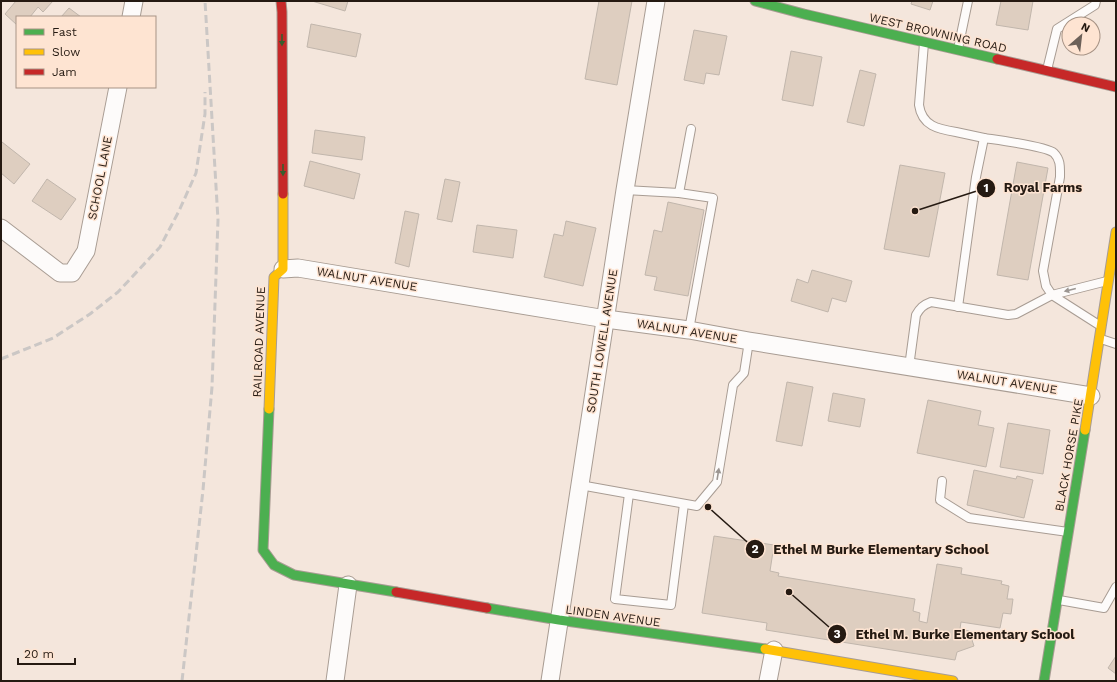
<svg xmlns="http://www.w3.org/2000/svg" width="1117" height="682" font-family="'Work Sans',sans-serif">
<rect width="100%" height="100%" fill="#f4e6dc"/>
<g fill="#decec0" stroke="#c1b6ac">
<path d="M16,1H53L43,12L38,7L30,17H17V25L5,14Z"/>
<path d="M312,1H348L345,11Z"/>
<path d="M599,1H632L617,85L585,79Z"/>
<path d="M912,1H933L930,10L911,4Z"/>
<path d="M1001,1H1033L1028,30L996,25Z"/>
<path d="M69,8L81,17H61Z"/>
<path d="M311,24L361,34L356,57L307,47Z"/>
<path d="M694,30L727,36L719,75L706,73L704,84L684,80Z"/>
<path d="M791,51L822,57L813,106L782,100Z"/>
<path d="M860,70L876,74L864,126L847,122Z"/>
<path d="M315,130L365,137L362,160L312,153Z"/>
<path d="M2,142L30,164L14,184L1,173V144Z"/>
<path d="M310,161L360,174L354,199L304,186Z"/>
<path d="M1017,162L1048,168L1028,280L997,275Z"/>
<path d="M900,165L945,173L929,257L884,249Z"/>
<path d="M47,179L76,199L61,220L32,201Z"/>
<path d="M445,179L460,182L452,222L437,219Z"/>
<path d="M668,202L704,210L688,296L654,290L657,277L645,275L654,230L662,232Z"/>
<path d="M405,211L419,214L409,267L395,263Z"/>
<path d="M566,221L596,228L583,286L544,277L554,234L563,236Z"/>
<path d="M477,225L517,230L513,258L473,252Z"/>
<path d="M812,270L852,281L846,302L832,298L828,312L791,301L797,279L808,283Z"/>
<path d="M787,382L813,387L802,446L776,441Z"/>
<path d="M833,393L865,399L860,427L828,421Z"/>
<path d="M928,400L981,411L978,425L994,428L986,467L917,453Z"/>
<path d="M1008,423L1050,430L1043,474L1000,467Z"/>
<path d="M974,470L1016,479L1017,476L1033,480L1024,518L967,505Z"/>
<path d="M714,536L774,545L770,571L779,573L778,576L915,599L913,611L920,613L919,621L927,623L937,564L962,568L961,574L1002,581L1001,584L1009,586L1007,599H1013L1011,614L1003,613L1000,628L961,622L960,629L969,631L974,646L957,652L955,660L766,630L767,623L702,613Z"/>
<path d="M1116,656V674L1108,668Z"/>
</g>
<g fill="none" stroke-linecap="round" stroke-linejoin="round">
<defs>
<g id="lane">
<path d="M924,43L919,105C922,126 938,129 956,132C965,134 975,136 984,138L976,177L958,307"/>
<path d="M958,49L968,1"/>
<path d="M1047,70L1057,29L1095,5L1096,1"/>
<path d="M625,190L679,193L691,129"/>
<path d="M679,193L713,198L689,330"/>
<path d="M1099,325L1052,295L1107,281"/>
<path d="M1101,339L1116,344"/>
<path d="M909,367L916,315C920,308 923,305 931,302L1008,315L1016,314L1052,295L1046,286L1043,271L1060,177C1060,168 1061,160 1054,153C1046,146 997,140 984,138"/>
<path d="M942,481L940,500L969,518L1068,532"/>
<path d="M580,485L697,506L717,482L733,385L744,373L749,341"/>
<path d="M629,494L615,599L671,605L684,504"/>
<path d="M1059,600L1104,608L1116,587"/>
</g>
<g id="street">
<path d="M131,17L134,1"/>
<path d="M1,228L60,273H72L86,251L118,87"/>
<path d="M283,269L298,268L606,319L689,330L749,341L1091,396"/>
<path d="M335,681L348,585"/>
<path d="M550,681L625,190L656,1"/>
<path d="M768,681L774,650"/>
</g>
<g id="fast">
<path d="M755,1L804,14L997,59"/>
<path d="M269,409L263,550L274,565L294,575L396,592"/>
<path d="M487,608L559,620L765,649"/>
<path d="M1044,681L1085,430"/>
</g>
<g id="slow">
<path d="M269,409L274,277L283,269V194"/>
<path d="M1085,430L1116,232"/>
<path d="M765,649L953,681"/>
</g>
<g id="jam">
<path d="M281,1L282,12L283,194"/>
<path d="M997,59L1116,87"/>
<path d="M396,592L487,608"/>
</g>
</defs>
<use href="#lane" stroke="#a89c93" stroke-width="10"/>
<use href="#street" stroke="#a89c93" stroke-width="19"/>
<use href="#fast" stroke="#a89c93" stroke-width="11"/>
<use href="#slow" stroke="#a89c93" stroke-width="11"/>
<use href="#jam" stroke="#a89c93" stroke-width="11"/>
<use href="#lane" stroke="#fdfbfa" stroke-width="8"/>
<use href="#street" stroke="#fdfbfa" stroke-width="17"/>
<use href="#fast" stroke="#4caf50" stroke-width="9"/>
<use href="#slow" stroke="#ffc107" stroke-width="9"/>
<use href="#jam" stroke="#c62828" stroke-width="9"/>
<g stroke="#cbc7c5" stroke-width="3" stroke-dasharray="8 4" stroke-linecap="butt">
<path d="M1,359L53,338L90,314L118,292L160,247L179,211L196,173L205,114V92"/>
<path d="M182,681L203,490L212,387L218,220L205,1"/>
</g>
</g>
<defs><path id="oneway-solid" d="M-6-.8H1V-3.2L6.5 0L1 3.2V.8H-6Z"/></defs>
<g fill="#375d2e">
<use href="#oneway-solid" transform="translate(282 40) rotate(90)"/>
<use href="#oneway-solid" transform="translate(283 170) rotate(90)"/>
</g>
<g fill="#9c9692">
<use href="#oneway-solid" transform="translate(1070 290) rotate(166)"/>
<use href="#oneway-solid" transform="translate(718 474) rotate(-81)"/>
</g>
<g text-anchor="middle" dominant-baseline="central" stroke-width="3" stroke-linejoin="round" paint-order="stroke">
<g font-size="12" fill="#251a12" stroke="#fee4d2">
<text transform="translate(938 33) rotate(13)">WEST BROWNING ROAD</text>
<text transform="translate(100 178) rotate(-79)">SCHOOL LANE</text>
<text transform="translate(367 279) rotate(9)">WALNUT AVENUE</text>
<text transform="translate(687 331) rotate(9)">WALNUT AVENUE</text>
<text transform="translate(602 341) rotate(-81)">SOUTH LOWELL AVENUE</text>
<text transform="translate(259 342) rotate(-88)">RAILROAD AVENUE</text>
<text transform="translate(1007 382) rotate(9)">WALNUT AVENUE</text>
<text transform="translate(1069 455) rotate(-80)">BLACK HORSE PIKE</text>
<text transform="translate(613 616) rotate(8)">LINDEN AVENUE</text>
</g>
</g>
<path fill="none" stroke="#251a12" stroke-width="1.5" d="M915 211L986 188M708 507L755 549M789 592L837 634"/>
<g fill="#251a12" stroke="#fee4d2" stroke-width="1.5">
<circle cx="915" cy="211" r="4"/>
<circle cx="708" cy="507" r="4"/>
<circle cx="789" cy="592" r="4"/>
<circle cx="986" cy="188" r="10"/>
<circle cx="755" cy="549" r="10"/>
<circle cx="837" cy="634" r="10"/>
</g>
<g font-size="12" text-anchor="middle" font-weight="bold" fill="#fff">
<text x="986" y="192">1</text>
<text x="755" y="553">2</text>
<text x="837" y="638">3</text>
</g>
<g font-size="13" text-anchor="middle" font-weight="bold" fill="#251a12" stroke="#fee4d2" stroke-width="3" stroke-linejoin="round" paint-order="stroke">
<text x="1043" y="192">Royal Farms</text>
<text x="881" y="554">Ethel M Burke Elementary School</text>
<text x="965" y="639">Ethel M. Burke Elementary School</text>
</g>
<rect width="1117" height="682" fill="none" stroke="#251a12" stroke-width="4"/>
<rect x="16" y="16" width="140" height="72" fill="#fee4d2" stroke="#a79385"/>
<rect x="24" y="29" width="20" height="6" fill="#4caf50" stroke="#a79385"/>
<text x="52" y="36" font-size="12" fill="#251a12">Fast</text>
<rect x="24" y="49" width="20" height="6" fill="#ffc107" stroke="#a79385"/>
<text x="52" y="56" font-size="12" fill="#251a12">Slow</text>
<rect x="24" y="69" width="20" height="6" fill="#c62828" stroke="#a79385"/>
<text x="52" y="76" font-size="12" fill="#251a12">Jam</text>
<g transform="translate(1081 36) rotate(28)"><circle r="19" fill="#fee4d2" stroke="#a79385"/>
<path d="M0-3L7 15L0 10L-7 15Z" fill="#6d6159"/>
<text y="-6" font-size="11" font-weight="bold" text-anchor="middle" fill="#251a12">N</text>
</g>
<path d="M18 658v6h57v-6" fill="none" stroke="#251a12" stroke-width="2"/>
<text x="24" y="658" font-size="12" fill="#251a12" stroke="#fee4d2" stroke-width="3" paint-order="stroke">20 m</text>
</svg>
